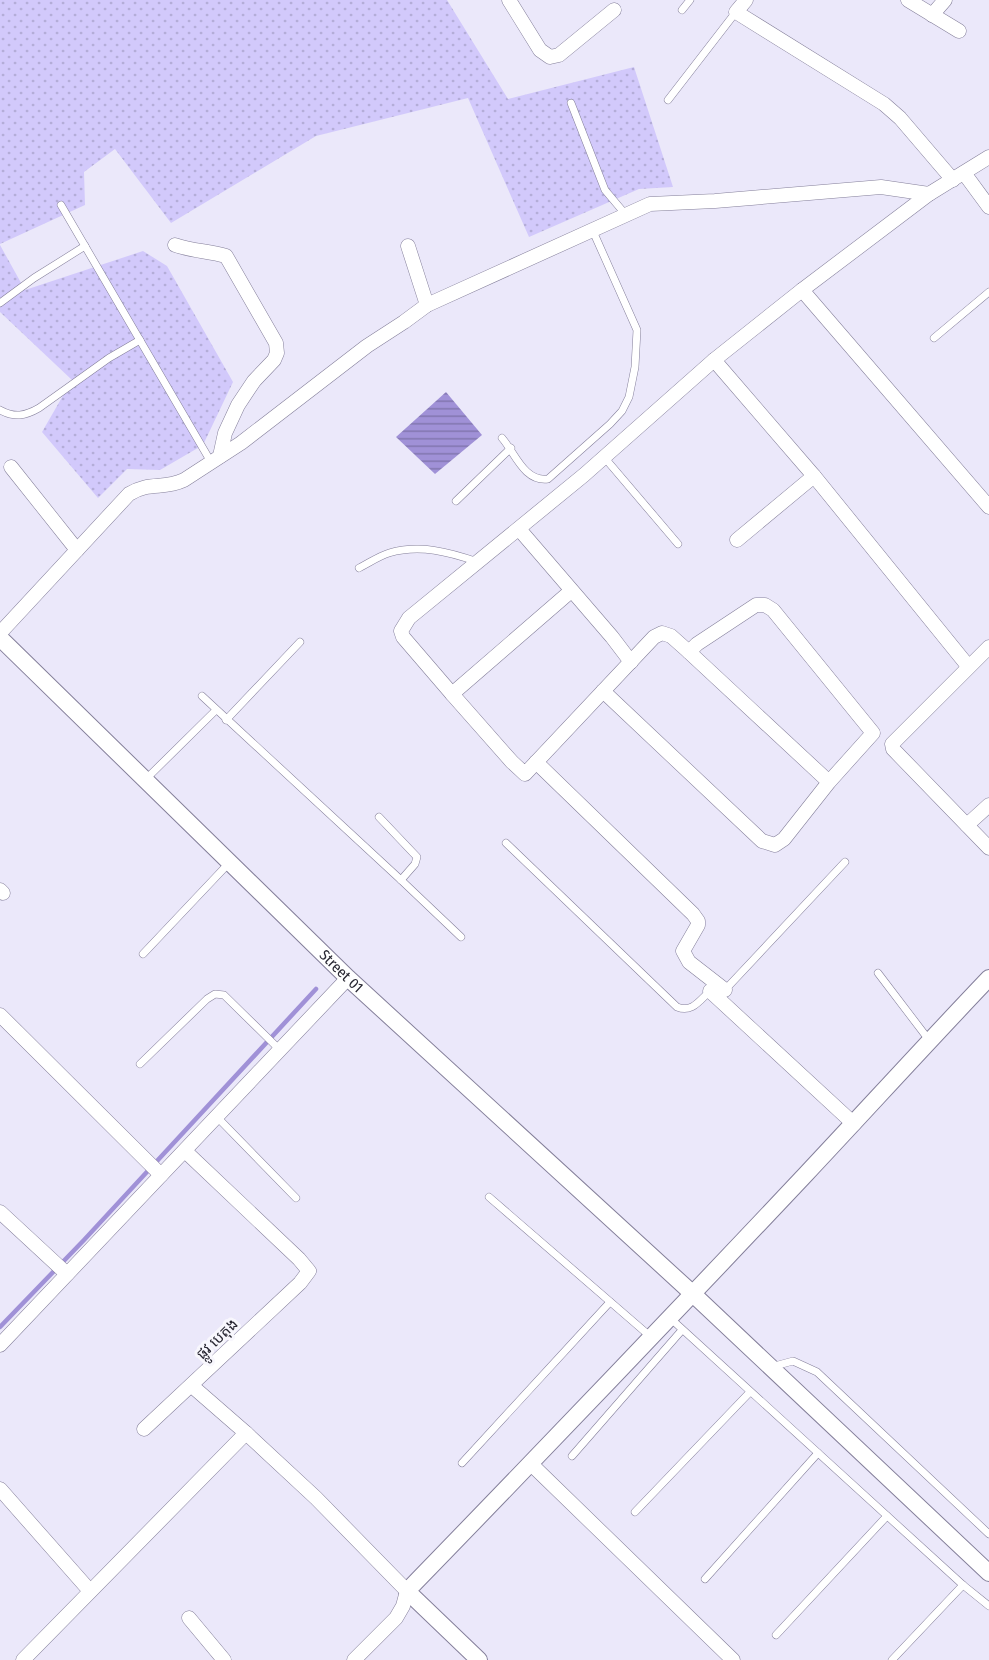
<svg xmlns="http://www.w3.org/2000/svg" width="989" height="1660" font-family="'Fira Sans Condensed','Noto Sans Khmer',sans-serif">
<defs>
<pattern id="grass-dots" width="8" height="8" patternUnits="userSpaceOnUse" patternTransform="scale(1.5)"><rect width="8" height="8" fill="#d2c9fb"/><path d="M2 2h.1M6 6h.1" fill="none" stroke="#b4add8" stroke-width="1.8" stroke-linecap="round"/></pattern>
<pattern id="water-rules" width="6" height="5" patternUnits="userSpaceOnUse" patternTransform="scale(1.5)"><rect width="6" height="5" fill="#a091d7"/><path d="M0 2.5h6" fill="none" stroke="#8276af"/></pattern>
</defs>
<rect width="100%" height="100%" fill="#ebe8fa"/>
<g fill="url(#grass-dots)">
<path d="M0,0H447L508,99L634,67L673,187L639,189L529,237L468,98L316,136L171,223L115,149L84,172L85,205L0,244Z"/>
<path d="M0,245L25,290L143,251L167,266L233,382L203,445L160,470L127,469L98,498L42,432L72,380L0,312Z"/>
</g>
<path fill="url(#water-rules)" d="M446,392L482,435L435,474L396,437Z"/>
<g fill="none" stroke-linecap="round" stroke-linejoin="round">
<path stroke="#a091d7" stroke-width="4.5" d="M0,1327L84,1240L316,989"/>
<defs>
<g id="service">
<path d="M682,10L690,0"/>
<path d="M668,100L736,12"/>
<path d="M571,103L605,190L626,215"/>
<path d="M61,205L211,462"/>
<path d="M0,303L34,278L85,246"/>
<path d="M934,338L989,292"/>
<path d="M0,410C15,418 25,416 39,408L109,358L140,340"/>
<path d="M502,438C515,453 524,482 548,479L610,424L622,411L629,397L635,367L637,330L592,229"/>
<path d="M604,457L678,544"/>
<path d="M456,501L511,448"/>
<path d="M359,568C369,563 379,556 389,553C420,544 449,552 478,562"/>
<path d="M202,696L401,880L461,937"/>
<path d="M226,720L300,642"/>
<path d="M146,779L216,710"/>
<path d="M379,817L417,857L415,864L401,880"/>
<path d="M506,843L677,1007C692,1013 699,1001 710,991"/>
<path d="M143,954L230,862"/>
<path d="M878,973L929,1040"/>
<path d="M723,992L845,862"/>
<path d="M140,1064L207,999L215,994L224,995L280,1050"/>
<path d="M217,1117L296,1198"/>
<path d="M489,1197L651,1337"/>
<path d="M670,1318L963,1585L989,1606"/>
<path d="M771,1367L793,1361L817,1372L989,1534"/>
<path d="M572,1456L682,1330"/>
<path d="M462,1463L610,1302"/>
<path d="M635,1512L750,1392"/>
<path d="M705,1579L818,1453"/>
<path d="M776,1635L887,1516"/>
<path d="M892,1660L963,1585"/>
</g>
<g id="minor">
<path d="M509,0L540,50L550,57L559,55L614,10"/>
<path d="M746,0L736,12L884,104L900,118L953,180"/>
<path d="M908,0L959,31"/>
<path d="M932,15L945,0"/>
<path d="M964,173L989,207"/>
<path d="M175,245C192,251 209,251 226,256L276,343L277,353L274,360L254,381L238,405L225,433L220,456"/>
<path d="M408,246L427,305"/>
<path d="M802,290L989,507"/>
<path d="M714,360L814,476L968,666"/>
<path d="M11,467L77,550"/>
<path d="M519,529L612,637L631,662"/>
<path d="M737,540L814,476"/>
<path d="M571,591L452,694L512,762L525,774L654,637L662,633L671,636L689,652"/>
<path d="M0,633L129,494C150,481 163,490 184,480L241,443L367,346L404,322L427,305L650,204L715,201L881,187L929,194"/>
<path d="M989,647L892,744L893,749L989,848"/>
<path d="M603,691L762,841L775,845L784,839L829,782L873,733L773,610L765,605H756L697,644L689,652L829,782"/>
<path d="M452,694L403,637L401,631L409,618L584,475L714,360L802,290L929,194L989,157"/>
<path d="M536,762L693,914L698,921V925L683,951L689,962L725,990"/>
<path d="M967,825L989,805"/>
<path d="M0,890L3,893"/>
<path d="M710,991L854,1124"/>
<path d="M0,1015L161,1175"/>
<path d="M0,1212L67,1274"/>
<path d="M0,1345L348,978"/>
<path d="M192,1386L246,1433L316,1498L407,1591L403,1606L396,1618L354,1660"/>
<path d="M144,1429L300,1283L309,1271L299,1259L185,1151"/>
<path d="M530,1463L733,1660"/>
<path d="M0,1489L90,1591"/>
<path d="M189,1618L224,1660"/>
<path d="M23,1660L246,1433"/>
</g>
<g id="tertiary">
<path id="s1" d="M0,638L348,978L693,1294L989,1573"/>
<path d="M479,1660L407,1591C541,1453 674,1314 806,1174C867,1109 927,1043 989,978"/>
</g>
</defs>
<use href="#service" stroke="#847f9a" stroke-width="8"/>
<use href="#minor" stroke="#847f9a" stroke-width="15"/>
<use href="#tertiary" stroke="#847f9a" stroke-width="18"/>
<use href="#service" stroke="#fff" stroke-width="7"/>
<use href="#minor" stroke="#fff" stroke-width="14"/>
<use href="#tertiary" stroke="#fff" stroke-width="16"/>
</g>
<g text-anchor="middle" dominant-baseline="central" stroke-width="6" stroke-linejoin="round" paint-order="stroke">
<g font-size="15" fill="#292833" stroke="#f8f7fd">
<text stroke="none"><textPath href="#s1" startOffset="477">Street 01</textPath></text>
<text transform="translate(217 1339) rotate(-44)">ផ្លូវ បេតុង</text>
</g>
</g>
</svg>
